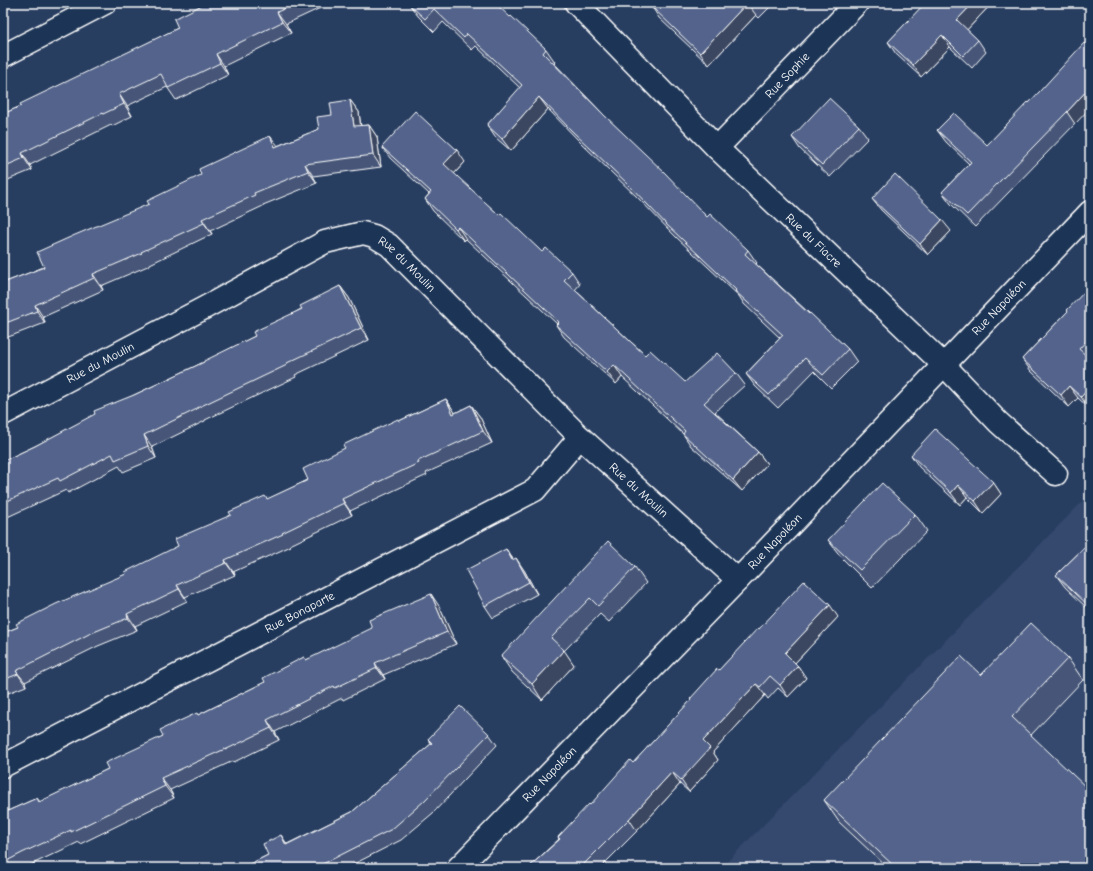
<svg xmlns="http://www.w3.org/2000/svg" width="1093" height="871" font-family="'Comic Neue',sans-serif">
<rect width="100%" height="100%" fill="#283e61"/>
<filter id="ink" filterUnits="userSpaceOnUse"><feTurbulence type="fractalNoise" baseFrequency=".025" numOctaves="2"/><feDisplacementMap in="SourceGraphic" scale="8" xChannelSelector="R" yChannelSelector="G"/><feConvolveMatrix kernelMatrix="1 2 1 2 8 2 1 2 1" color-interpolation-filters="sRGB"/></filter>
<g filter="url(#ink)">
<path fill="#35496e" d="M1090,494V868H721Z"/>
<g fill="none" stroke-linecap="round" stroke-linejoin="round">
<defs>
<g id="street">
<path id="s1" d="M576,3L717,148L944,365L998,422L1056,474"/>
<path d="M3,56L105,3"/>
<path id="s2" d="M717,148L857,3"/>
<path id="s3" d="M3,414L206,307L325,242L363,233L374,236L389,245L580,437L738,580"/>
<path id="s4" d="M3,766L535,490L580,437"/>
<path id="s5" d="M458,868L738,580L1090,212"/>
</g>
</defs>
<use href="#street" stroke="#fff" stroke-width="25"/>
<use href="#street" stroke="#1d3557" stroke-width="22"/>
</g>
<g fill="#475678" stroke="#fff">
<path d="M206,3H331L286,24L291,33L224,66L228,75L176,100L167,87L127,106L132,116L112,126L111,125L30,165L32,170L3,182V114L21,106L178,28Z"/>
<path d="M646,3H774L759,18L756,15L709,65L659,18L654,10Z"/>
<path d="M926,3H992L967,30L978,40L986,52L972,68L950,47L921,77L896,54L888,42Z"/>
<path d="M409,4L510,17L546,49L555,62L554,63L604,115L707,217L748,250L757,263L756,264L848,349L857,362L831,388L814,371L778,408L755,386L746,374L780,338L744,304L739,296L676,237L638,198L581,143L548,109L511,151L495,137L487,125L520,88L476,46L472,50L443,22L434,32L418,16Z"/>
<path d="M1085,44L1075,124L975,227L951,204L942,192L969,164L946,142L937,130L987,145L1029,103Z"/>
<path d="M350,100L359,112L361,126L369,125L377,137L381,167L313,176L317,183L263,205V206L210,231L212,234L150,264V265L101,286L103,290L43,317L45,323L3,339V283L44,267L149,204L277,146L319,129L332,115Z"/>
<path d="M859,126L868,138L830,177L800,149L792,137Z"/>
<path d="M382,147L465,162L454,174L499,215L542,252L572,272L580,284L575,290L645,355L685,382L736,373L745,385L715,412L758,452L767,464L742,491L691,446L683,434L622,377L616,384L564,337L556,325L557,324L466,239L464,241L433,211L425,199L429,194L390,158Z"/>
<path d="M872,199L951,231L928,255L881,210Z"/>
<path d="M340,286L349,298L369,340L295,375L296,377L205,420V421L152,447L156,458L123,472L119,466L68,493L66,490L3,519V461L35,446L134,395L204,362L255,336Z"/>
<path d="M1090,286V358L1089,359V408L1078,398L1069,407L1031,371L1022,359L1068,311Z"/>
<path d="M446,399L455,413L471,405L480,417L492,443L426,473L427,475L350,511L352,515L290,545L291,546L233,572L235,575L185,597L187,601L135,626L137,630L98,646L25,682L26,686L3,695V633L18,627L126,574L268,499L308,480L345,448L399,421Z"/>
<path d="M911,455L993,482L1001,494L983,513L967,497L960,505L919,467Z"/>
<path d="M915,514L927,531L872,588L841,557L828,540Z"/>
<path d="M1090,542V611L1065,587L1056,575Z"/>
<path d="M506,549L513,559L524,570L537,594L493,618L485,606Z"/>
<path d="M635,567L646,583L609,622L600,614L564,651L574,665L542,700L512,672L501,656Z"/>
<path d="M439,606L456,644L383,675L385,679L343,700L342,698L275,732L279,740L234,762L233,761L170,790L174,798L80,844L79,842L24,868H3V813L37,798L40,802L108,769L198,715L265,682L304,657L306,660Z"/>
<path d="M838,617L795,663L798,666L806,678L788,697L778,688L768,699L765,695L713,752L718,760L689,792L680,784L637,831L600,868H528L559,839L558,837L590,805L633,763L719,670L759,629Z"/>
<path d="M1068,658L1083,680L1031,735L1090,868H888L839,822L824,800L981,675Z"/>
<path d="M489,734L497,745L433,813L401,840L346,868H242L268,855L287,844L352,812L431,744L428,739Z"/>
</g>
<g fill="#3a4661" stroke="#fff">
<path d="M747,3L756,15L709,65L700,53Z"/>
<path d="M973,3H992L965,32L957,20Z"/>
<path d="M277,12L286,24L291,33L282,22Z"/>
<path d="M942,35L950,47L921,77L913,65Z"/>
<path d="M216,54L224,66L228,75L220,63Z"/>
<path d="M1090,87V108L1075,124L1067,112Z"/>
<path d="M119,94L127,106L132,116L124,104Z"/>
<path d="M539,97L548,109L511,151L502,139Z"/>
<path d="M350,100L359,112L362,138L354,126Z"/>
<path d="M369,125L377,137L381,167L373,155Z"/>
<path d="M270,136L279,147H275Z"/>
<path d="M457,150L465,162L452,176L444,164Z"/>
<path d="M22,153L30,165L32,170L24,158Z"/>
<path d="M305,164L313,176L317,183L308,171Z"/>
<path d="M202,219L212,234L204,223Z"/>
<path d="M942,220L951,231L928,255L920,244Z"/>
<path d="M458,227L466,239L464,241L456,229Z"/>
<path d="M93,274L101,286L103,290L94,278Z"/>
<path d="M340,286L349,298L369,340L361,328Z"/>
<path d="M35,305L43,317L45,323L37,311Z"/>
<path d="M614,365L622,377L616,384L607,372Z"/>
<path d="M1069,386L1078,398L1069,407L1061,395Z"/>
<path d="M1090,387V408H1089L1081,397Z"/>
<path d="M446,399L454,411L461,426L453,414Z"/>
<path d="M471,405L480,417L492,443L483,431Z"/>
<path d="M144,435L152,447L156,458L148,446Z"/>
<path d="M758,452L767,464L742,491L733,480Z"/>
<path d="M993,482L1001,494L983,513L975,501Z"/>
<path d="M958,485L967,497L960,505L951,493Z"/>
<path d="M342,499L350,511L352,515L344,503Z"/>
<path d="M506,549L514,561L512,560Z"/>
<path d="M516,558L524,570L537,594L529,582Z"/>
<path d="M225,560L235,575L226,563Z"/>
<path d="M177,585L185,597L187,601L179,589Z"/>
<path d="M431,594L439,606L456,644L447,632Z"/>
<path d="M830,605L838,617L793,665L785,653Z"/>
<path d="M127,614L135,626L137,630L128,618Z"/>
<path d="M564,650L574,665L542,700L532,684Z"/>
<path d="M375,663L383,675L385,679L377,668Z"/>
<path d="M798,666L806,678L788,697L780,685Z"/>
<path d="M16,671L25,682L26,686Z"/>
<path d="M756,684L765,695L713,752L718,760L689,792L681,780L703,741Z"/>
<path d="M267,720L275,732L279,740L271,728Z"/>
<path d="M672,772L680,784L637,831L629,819Z"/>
<path d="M161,778L170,790L174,798L165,786Z"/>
<path d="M281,835L289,847L286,845Z"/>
</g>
<g fill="#53648b" stroke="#fff">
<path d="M206,3H297L277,12L282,22L216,54L220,63L168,88L161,74L119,94L124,104L103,114V113L22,153L24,158L3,167V114L21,106L20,104L178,28L174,19Z"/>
<path d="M410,3H495L510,17L511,16L546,49L543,53L604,115L665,173L707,217L710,214L748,250L745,254L809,314L810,313L848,349L823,375L805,358L769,395L746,374L783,335L735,291L736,290L667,225L629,185L572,131L539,97L502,139L487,125L522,85L467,34L464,38L434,9L425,19L409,4Z"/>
<path d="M651,3H754L750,6L747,3L700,53L651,6L652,4Z"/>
<path d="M925,3L926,4V3H973L957,20L978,40L963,56L942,35L913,65L888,42Z"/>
<path d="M1090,38V87L1067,112L967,215L942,192L971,162L937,130L954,113L987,145L1028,102L1029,103L1084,43L1085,44Z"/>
<path d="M829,98L859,126L822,165L792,137Z"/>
<path d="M350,100L354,126L369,125L373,155L305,164L308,171L254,193L255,195L202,219L204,223L141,252L142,253L93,274L94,278L35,305L37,311L3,324V283L44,267L37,252L75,235L149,204L147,201L201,175L199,169L270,136L275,147L319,129L317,117L332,115L330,103Z"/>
<path d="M415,111L457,150L444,164L499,215L501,213L542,252L546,248L572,272L564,280L645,355L650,350L685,382L717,353L736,373L704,403L758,452L733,480L683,434L685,431L614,365L607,372L556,325L559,322L458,227L456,229L425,199L431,192L382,147Z"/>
<path d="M895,174L942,220L920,244L872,199Z"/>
<path d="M340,286L361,328L287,363V365L197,408V409L144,435L148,446L115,460L112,454L60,481L58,478L3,503V461L35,446L95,414L94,411L134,395L204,362V361L255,336L253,332L302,309L300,306Z"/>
<path d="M1090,286V337L1079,349L1090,359V387L1081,397L1069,386L1061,395L1022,359L1068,311L1067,310Z"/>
<path d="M446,399L453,414L471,405L483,431L418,461L419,463L342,499L344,503L282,533L283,534L225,560L226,563L177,585L179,589L127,614L128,618L89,634L16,671L18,674L3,680V633L18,627L16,624L56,604L126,574L125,572L178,546L175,539L231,515L229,512L265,496L267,499L308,480L303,469L345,448L343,445L398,419L399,421Z"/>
<path d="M935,429L993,482L975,501L958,485L951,493L911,455Z"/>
<path d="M882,483L915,514L860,570L828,540Z"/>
<path d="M608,541L635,567L598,606L590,598L551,638L564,650L532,684L501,656Z"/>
<path d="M1090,542V607L1056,575Z"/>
<path d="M506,549L512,560L516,558L529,582L485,606L466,570Z"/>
<path d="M804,581L830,605L785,653L798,666L780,685L770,676L760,687L756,684L703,741L710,748L681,780L672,772L629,819L580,868H528L560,839L558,837L589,804L590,805L630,760L633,763L691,700L690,699L717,669L719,670L758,628L759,629Z"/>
<path d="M431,594L447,632L375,663L377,668L335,688L334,686L267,720L271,728L225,750V749L161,778L165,786L71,832V830L22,853L3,863V813L37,798L39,802L108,769L105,763L163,736L160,730L197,713L198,715L265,682L263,678L304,657L306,660L372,628L369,620Z"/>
<path d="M1031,623L1068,658L1012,717L1090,791V868H896L824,800L961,656L981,675Z"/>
<path d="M460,706L489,734L424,801L392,829L315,868H242L268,855L263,844L281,835L286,845L352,812L432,743L428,739Z"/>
</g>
</g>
<g text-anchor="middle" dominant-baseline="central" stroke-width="3" stroke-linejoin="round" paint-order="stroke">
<g font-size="12" fill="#fff" stroke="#1d3557">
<text stroke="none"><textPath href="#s2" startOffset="101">Rue Sophie</textPath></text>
<text stroke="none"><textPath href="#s1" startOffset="336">Rue du Fiacre</textPath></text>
<text stroke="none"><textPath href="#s3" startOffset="459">Rue du Moulin</textPath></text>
<text stroke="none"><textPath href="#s5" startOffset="779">Rue Napoléon</textPath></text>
<text stroke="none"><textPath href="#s3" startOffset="110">Rue du Moulin</textPath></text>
<text stroke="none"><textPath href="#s3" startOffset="783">Rue du Moulin</textPath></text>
<text stroke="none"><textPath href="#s5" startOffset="455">Rue Napoléon</textPath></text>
<text stroke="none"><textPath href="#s4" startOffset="334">Rue Bonaparte</textPath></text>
<text stroke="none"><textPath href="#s5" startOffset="131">Rue Napoléon</textPath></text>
</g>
</g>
<rect width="1093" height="871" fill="none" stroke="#1d3557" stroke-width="16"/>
<rect x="8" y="8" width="1077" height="855" fill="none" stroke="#fff" stroke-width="1.5" filter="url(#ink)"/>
</svg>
